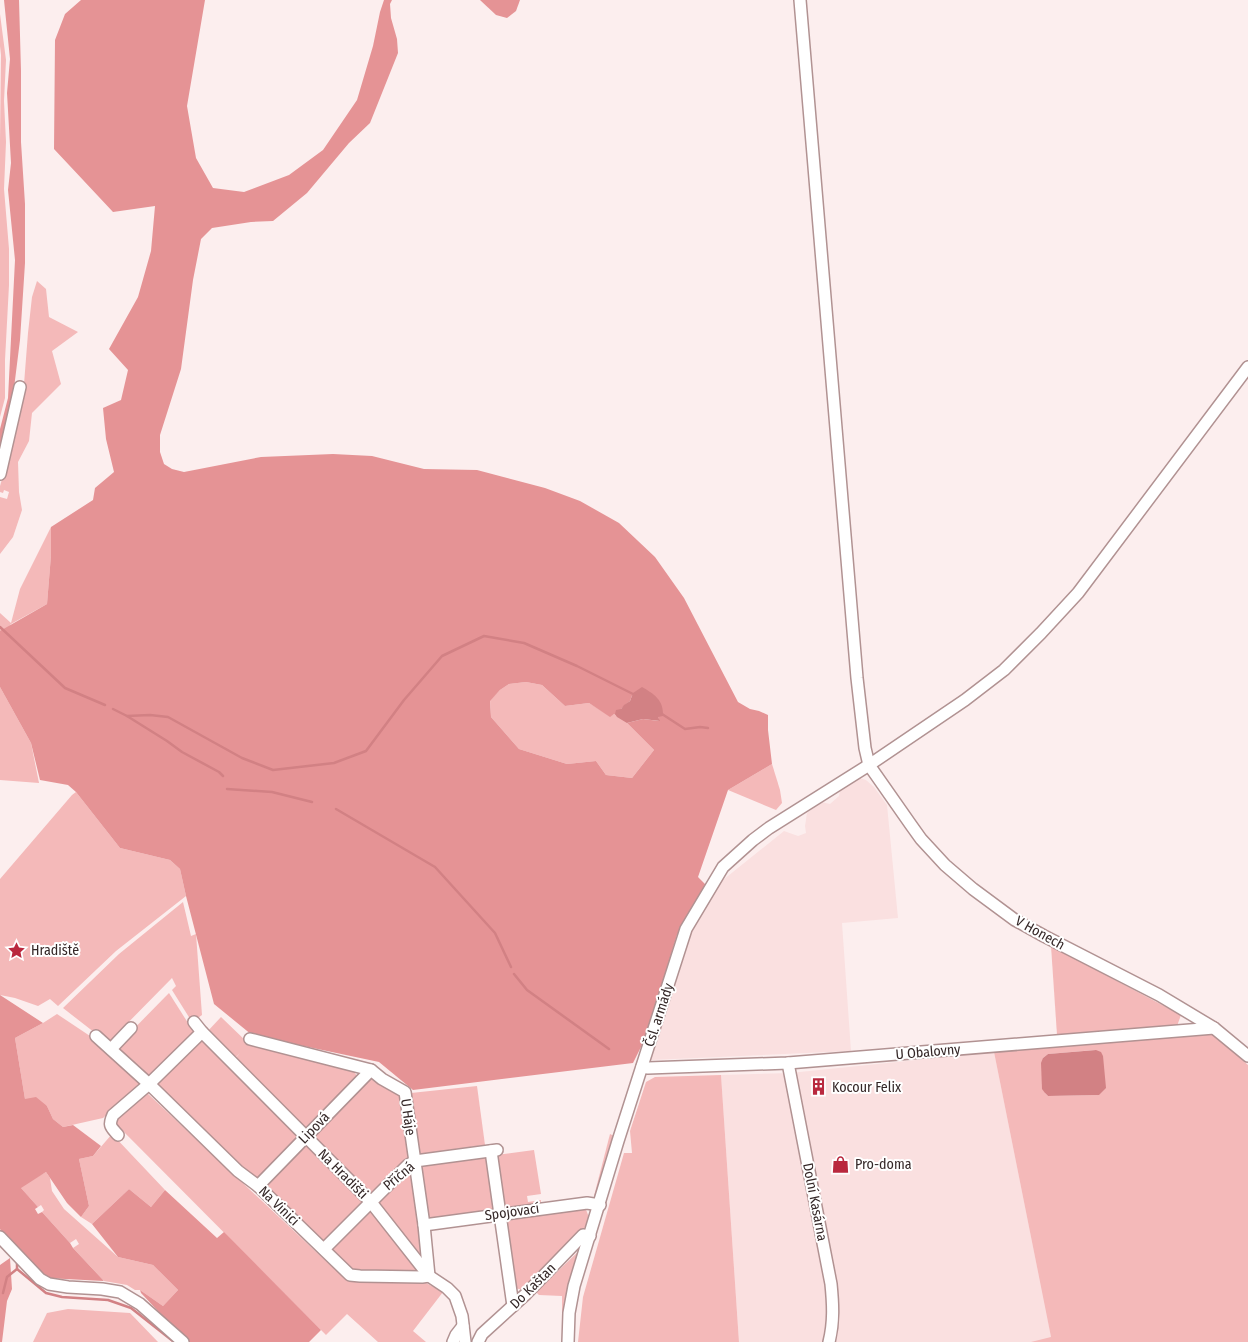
<svg xmlns="http://www.w3.org/2000/svg" width="1248" height="1342" font-family="'Fira Sans Condensed',sans-serif">
<rect width="100%" height="100%" fill="#fceeee"/>
<g fill="#fae0e0">
<path d="M859,778L866,780L874,787L887,805L898,918L842,923L851,1051L651,1060L693,922L718,884L784,831L798,836L806,833L805,826L807,813L821,802L830,804L839,796L840,790Z"/>
<path d="M994,1052L1051,1337L1056,1342H739L721,1075L790,1073Z"/>
</g>
<g fill="#f4b9b9" fill-rule="evenodd">
<path d="M0,14L6,60L4,101L6,142L4,189L9,249V285L5,360V398L0,417V140L1,55L0,46Z"/>
<path d="M37,281L46,289L49,317L78,332L52,351L61,384L32,413L29,441L18,462L19,492L22,510L13,537L0,554V497L7,499L9,492L4,490L3,493L0,492V486L9,455L24,384L28,333L32,297Z"/>
<path d="M51,527V555L47,604L11,624L0,638V613L11,623L20,589Z"/>
<path d="M526,682L542,685L565,706L589,703L610,716L614,714L627,723L654,750L632,778L606,775L596,761L567,764L519,749L491,717L490,700L500,690L509,684Z"/>
<path d="M0,687L31,743L39,783L0,780Z"/>
<path d="M772,764L780,790L782,803L776,810L728,790Z"/>
<path d="M76,792L120,848L170,860L180,869L186,896L116,951L58,1006L50,999L38,1006L15,998L0,995V879L72,795Z"/>
<path d="M183,902L191,936L196,934L202,1015L192,1022L172,990L176,986L172,978L108,1043L63,1008L119,954Z"/>
<path d="M1051,946L1181,1015L1177,1026L1057,1035Z"/>
<path d="M169,993L195,1034L149,1077L116,1047Z"/>
<path d="M57,1014L90,1036L111,1053L141,1084L103,1118L63,1127L53,1119L47,1106L25,1099L15,1038L43,1023Z"/>
<path d="M221,1017L248,1043L352,1069L357,1076L305,1128L234,1060L240,1053L234,1059L206,1033Z"/>
<path d="M1213,1034L1248,1065V1342H1031L1051,1337L994,1052ZM1095,1050L1099,1095L1048,1096L1045,1093L1043,1058L1048,1054Z"/>
<path d="M201,1037L299,1137L258,1181L155,1083Z"/>
<path d="M721,1075L739,1342H578L583,1297L624,1153H632L630,1131L646,1082L655,1077Z"/>
<path d="M369,1078L400,1095L409,1156L371,1194L312,1136Z"/>
<path d="M477,1086L485,1145L420,1154L411,1093Z"/>
<path d="M146,1092L346,1280L426,1283L443,1292L413,1331L426,1342H378L347,1314L326,1335L114,1122Z"/>
<path d="M112,1134L165,1190L151,1207L129,1189L92,1224L81,1217L89,1206L79,1159L93,1156Z"/>
<path d="M610,1134L616,1137L599,1194L594,1196Z"/>
<path d="M305,1144L363,1202L324,1243L264,1188Z"/>
<path d="M534,1150L541,1194L527,1196L528,1202L541,1200V1203L503,1209L496,1155Z"/>
<path d="M486,1157L494,1210L429,1219L422,1166Z"/>
<path d="M46,1172L50,1178L52,1191L64,1209L118,1257L153,1265L178,1290L163,1306L140,1290H135L127,1285L104,1281L73,1248L79,1244L76,1239L70,1243L42,1212L44,1210L41,1205L38,1207L20,1187Z"/>
<path d="M408,1172L411,1174L422,1254H419L378,1203Z"/>
<path d="M585,1207L590,1220L589,1223L523,1290L515,1288L505,1218Z"/>
<path d="M371,1209L419,1272L350,1270L331,1250Z"/>
<path d="M581,1249L564,1328H562V1296L539,1295L536,1292Z"/>
<path d="M68,1309L130,1313L158,1342H33L47,1313Z"/>
</g>
<g fill="#e59395" fill-rule="evenodd">
<path d="M4,0H19L21,71V142L25,204V263L20,340L11,412L0,455V429L8,398L15,260L8,190L11,163L7,93L10,59Z"/>
<path d="M81,0H205L187,106L196,158L213,188L244,192L289,175L323,150L357,100L373,46L380,12L384,0H392L390,4L391,18L397,39L398,53L370,123L349,143L307,193L273,221L251,222L212,228L201,239L193,280L181,369L160,435V452L164,464L172,469L184,472L261,457L333,454L372,456L424,469L477,470L545,488L580,501L619,523L655,557L684,598L738,702L750,709L759,711L768,715V730L772,764L728,790L698,877L707,886L677,935L645,1039L633,1063L413,1090L379,1062L252,1035L214,1004L186,896L180,869L170,860L120,848L76,792L68,785L40,780L31,743L0,687V631L47,604L51,555V527L93,500L95,488L114,472L106,439L103,408L121,400L128,370L109,349L138,297L151,251L155,206L113,212L54,149L55,40L65,14ZM526,682L542,685L565,706L589,703L610,717L614,714L627,723L654,750L632,778L606,775L596,761L567,764L519,749L491,717L490,701L500,690L509,684ZM633,693L658,717L659,721L643,719L627,723L621,709L625,705L630,701Z"/>
<path d="M480,0H520L516,11L507,18L496,15Z"/>
<path d="M0,995L43,1023L15,1038L25,1099L36,1097L47,1106L53,1119L63,1127L73,1125L101,1146L93,1156L79,1159L89,1206L81,1217L67,1203L46,1172L21,1188L38,1207L35,1209L38,1214L42,1212L70,1243L73,1248L104,1281L46,1278L2,1232L0,1229Z"/>
<path d="M129,1189L151,1207L165,1190L217,1238L224,1232L321,1330L309,1342H187L141,1293L140,1290L163,1306L178,1290L153,1265L118,1257L92,1224Z"/>
<path d="M10,1258L12,1289L7,1301L2,1342H0V1265Z"/>
</g>
<g fill="#d28184">
<path d="M642,687C654,694 664,700 663,716L658,717L660,721L643,719L627,723L617,717L615,714L616,710L621,709L624,705L630,701L633,693Z"/>
<path d="M1096,1050L1101,1052L1103,1056L1106,1088L1099,1095L1048,1096L1045,1093L1042,1089L1041,1063L1043,1058L1048,1054Z"/>
</g>
<g fill="none" stroke-linecap="round" stroke-linejoin="round">
<g stroke="#d28184" stroke-width="2.5">
<path d="M0,627L65,688L105,705"/>
<path d="M113,709L127,716L150,715L168,717L242,758L273,770L334,763L366,751L404,700L442,656L484,636L524,643L577,666L635,695"/>
<path d="M662,714L685,729L700,727L708,728"/>
<path d="M127,716L167,741L182,752L219,772L223,776"/>
<path d="M227,789L272,792L312,802"/>
<path d="M336,809L435,867L495,933L511,967"/>
<path d="M514,974L527,990L609,1049"/>
<path d="M17,1269L46,1293L62,1297L108,1300L131,1308L174,1342"/>
<path d="M3,1293L7,1277L17,1269V1262"/>
</g>
<defs>
<g id="minor">
<path d="M800,0L857,678L865,748L869,765L911,825L921,839L945,865L973,889L1015,920L1044,936L1159,995L1214,1028L1248,1056"/>
<path d="M0,474L20,387"/>
<path d="M194,1022L202,1032L370,1201L429,1276L447,1288L455,1296L462,1316L465,1342"/>
<path d="M96,1036L149,1084L238,1171L258,1186L350,1275L360,1276L422,1277L429,1276"/>
<path d="M250,1039L371,1070L382,1079L405,1092L424,1225L429,1276"/>
<path d="M111,1049L131,1028"/>
<path d="M788,1063L831,1284C833,1304 834,1322 829,1342"/>
<path d="M642,1067L648,1068L788,1063L1214,1028"/>
<path d="M118,1135C111,1127 108,1126 113,1115L149,1084L202,1032"/>
<path d="M491,1151L513,1306"/>
<path d="M258,1186L371,1070"/>
<path d="M424,1225L587,1203L600,1205"/>
<path d="M0,1237L40,1279L49,1284L68,1287L102,1289L120,1292L140,1304L183,1342"/>
<path d="M324,1249L408,1165L415,1161L497,1150"/>
<path d="M453,1342L456,1335L463,1326"/>
<path d="M478,1342L482,1334L526,1294L583,1235L590,1236"/>
<path d="M568,1342L569,1313L574,1286L618,1141L686,929L723,867L753,840L769,828L869,765L965,700L1004,670L1041,633L1078,593L1248,367"/>
</g>
</defs>
<use href="#minor" stroke="#b19292" stroke-width="14"/>
<use href="#minor" stroke="#fff" stroke-width="11"/>
</g>
<defs>
<symbol id="sight-bare" viewBox="-9 -9 18 18"><path d="M0-6L1.8-2.2L6-1.7L2.9 1.2L3.7 5.4L0 3.3L-3.7 5.4L-2.9 1.2L-6-1.7L-1.8-2.2Z" fill="#b9283e" stroke="#fff" stroke-width="2.5" paint-order="stroke"/></symbol>
<symbol id="building-bare" viewBox="-9 -9 18 18"><path d="M-4-6H4V6H1V3H-1V6H-4ZM-2.5-4.3h1.7v1.8h-1.7ZM.8-4.3h1.7v1.8H.8ZM-2.5-1h1.7V.8h-1.7ZM.8-1h1.7V.8H.8Z" fill="#b9283e" stroke="#fff" stroke-width="2.5" paint-order="stroke"/></symbol>
<symbol id="shop-bare" viewBox="-9 -9 18 18"><path d="M-5-2.5h2.3a2.7 3.5 0 0 1 5.4 0H5L5.5 6h-11ZM-1.5-2.5h3a1.5 2.3 0 0 0-3 0Z" fill="#b9283e" stroke="#fff" stroke-width="2.5" paint-order="stroke"/></symbol>
</defs>
<g fill-rule="evenodd">
<use href="#sight-bare" x="4" y="938" width="25" height="25"/>
<use href="#building-bare" x="806" y="1074" width="25" height="25"/>
<use href="#shop-bare" x="828" y="1152" width="25" height="25"/>
</g>
<g text-anchor="middle" dominant-baseline="central" stroke-width="4" stroke-linejoin="round" paint-order="stroke">
<g font-size="14" fill="#342727" stroke="#fff">
<text transform="translate(1040 933) rotate(29)">V Honech</text>
<text transform="translate(659 1015) rotate(-72)">Čsl. armády</text>
<text transform="translate(928 1052) rotate(-5)">U Obalovny</text>
<text transform="translate(408 1117) rotate(82)">U Háje</text>
<text transform="translate(314 1128) rotate(-46)">Lipová</text>
<text transform="translate(343 1174) rotate(45)">Na Hradišti</text>
<text transform="translate(399 1176) rotate(-40)">Příčná</text>
<text transform="translate(815 1202) rotate(79)">Dolní Kasárna</text>
<text transform="translate(279 1206) rotate(44)">Na Vinici</text>
<text transform="translate(512 1212) rotate(-8)">Spojovací</text>
<text transform="translate(533 1286) rotate(-45)">Do Kaštan</text>
</g>
<g font-size="14" fill="#342727" stroke="#fff" text-anchor="start">
<text x="31" y="950">Hradiště</text>
<text x="832" y="1087">Kocour Felix</text>
<text x="855" y="1164">Pro-doma</text>
</g>
</g>
</svg>
